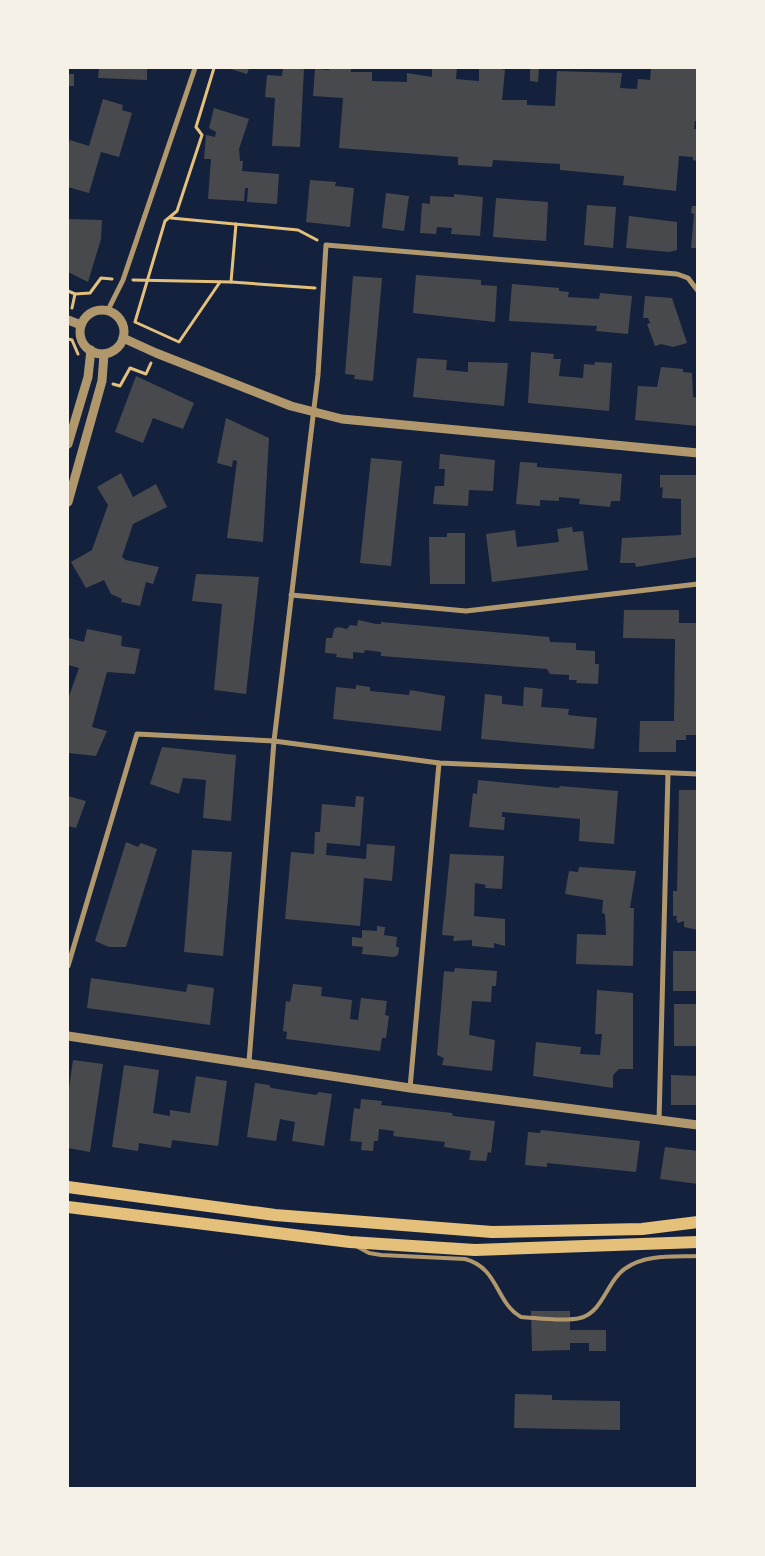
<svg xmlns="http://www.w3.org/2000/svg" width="765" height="1556" font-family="'Varela Round',sans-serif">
<rect width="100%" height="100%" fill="#14213d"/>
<g fill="#48494c">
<path d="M99,68H147V80L98,78Z"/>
<path d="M227,68H249L247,74Z"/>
<path d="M283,68H304L300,147L272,146L275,98L265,97L267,75L282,76Z"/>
<path d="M329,68H351V72H372V81L407,82V73L432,77V68H457L456,79L479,81V68H498L505,70L502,100H527V105L555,106L557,71L622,73L620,88L637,89L638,79L650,80L651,68H698V121H695L694,129H698V161L693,160V157L679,156L676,191L623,185L624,176L560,170V164L493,160L492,167L458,165V157L339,148L343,98L313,96L315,69L329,70Z"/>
<path d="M530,68H539L538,82L530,81Z"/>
<rect x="68" y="74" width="6" height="12"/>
<path d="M103,99L123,105L122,110L132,113L119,157L101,152L89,193L68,187V147L70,140L89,146Z"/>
<path d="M214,108L249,119L239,149L240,161H243L242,171L279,174L277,204L247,202L248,188H245L244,201L208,199L211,159H204L206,135L215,137L216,132L209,128Z"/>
<path d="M310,180L336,182L335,186L354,188L350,227L306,222Z"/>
<path d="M386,193L409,196L404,231L382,228Z"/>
<path d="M454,194L483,197L480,236L451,234L452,228L437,227L436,234L420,233L422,203L430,204V196L454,197Z"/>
<path d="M496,198L548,202L546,241L493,237Z"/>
<path d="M587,205L616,207L613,248L584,245Z"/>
<path d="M692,206H698V248H691L694,214L691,213Z"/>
<path d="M629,216L677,222V250L669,252L626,248Z"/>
<path d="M68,219L102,220L101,239L88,282L68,272Z"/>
<path d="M416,275L481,280V285L497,286L495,322L413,313Z"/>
<path d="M353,276L382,278L373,381L354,379L355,375L345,374Z"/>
<path d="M512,284L559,288V291L569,292L568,297L599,299L600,293L632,296L628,334L596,331L597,326L509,321Z"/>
<path d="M645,296L672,298L687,343L673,347L661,344L655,346L647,324L650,323L648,318H643Z"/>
<path d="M531,352L554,354L553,359H561L559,376L583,378L584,364L594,365L595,362L612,363L609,411L528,403Z"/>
<path d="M417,358L447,360L446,370L468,372V362L508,363L504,406L413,397Z"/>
<path d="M661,367L683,369V372L692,373L693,397L698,398V426L635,420L638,386L657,387Z"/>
<path d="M136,376L194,403L183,429L153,418L143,443L115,432Z"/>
<path d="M226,418L269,438L263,542L227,538L237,461L233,460L232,467L217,463Z"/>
<path d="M440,454L495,460L493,491L469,490L468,506L433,504L435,486H444L445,469H439Z"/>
<path d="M371,458L402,461L391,566L360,563Z"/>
<path d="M520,462L537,463V467L622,474L620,501H611L610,507L579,504L580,499L559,497V501L540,500V506L516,504Z"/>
<path d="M121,473L133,497L156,484L167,507L133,524L122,557L126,560L159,567L153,584L146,582L140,606L121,602L122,599L111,594L104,580L86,588L71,562L92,550L108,505L97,487Z"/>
<path d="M660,475H698V557L636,567L635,563H620L622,538L681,535V499L662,498L663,487L660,488Z"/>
<path d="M572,527L573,532L583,531L588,570L492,582L486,534L515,530L517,547L559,542L557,529Z"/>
<path d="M447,533H465V584H430L429,537H447Z"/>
<path d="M196,574L259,577L246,694L214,690L222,604L192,601Z"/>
<path d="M624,610H679V623H698V735H686V740H676V752H639L640,721H674L675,639L623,638Z"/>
<path d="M358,620L376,624H381V622L549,637L550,642L576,643V650L595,651V664H599L598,684L576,683L577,680H569V675L550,674L547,669L381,656V652L365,650L364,653L353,652V659L336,657L337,654L325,653L326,638H332L334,629L338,627L347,629L350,625L357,626Z"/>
<path d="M87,629L122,636L121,646L140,649L135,674L107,672L92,727L107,731L96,756L68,753V699L79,668L68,665V638L84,642Z"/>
<path d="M356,685L370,687V691L409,695L410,690L445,696L441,731L333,719L336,687L356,689Z"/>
<path d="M524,687L543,689L541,707L569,709L568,715L597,718L594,749L481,739L485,694L502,696V704L523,706Z"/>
<path d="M162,747L236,755L231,821L203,818L206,780L183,778L179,794L150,784Z"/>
<path d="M478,780L559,788L560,786L618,791L614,844L579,841L580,819L502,812V817H505L504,830L469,827L473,793L477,794Z"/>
<path d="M679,790H698V930L684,927V921L678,923L676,919L677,916H673V891H677Z"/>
<path d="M68,796L86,801L76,828L68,826Z"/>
<path d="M356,796L364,797L360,846L327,843L326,855L366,859L367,844L395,846L392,881L364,878L360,926L285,919L291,852L314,854L315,832H320L322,804L355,807Z"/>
<path d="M126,842L138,847L141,843L157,849L126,947H109L95,941Z"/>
<path d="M192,850L232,852L223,956L184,952Z"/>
<path d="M450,854L504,856L502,889L485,888L486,885L475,883L474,916L505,919V946L494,943V948L472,946V940L453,941L454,936L442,935Z"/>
<path d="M579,867L636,871L630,908H634L633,966L576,964L577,934L606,935L605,914L602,913L603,900L565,894L569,871L578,872Z"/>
<path d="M377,926L385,927L384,935L397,937L396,947H399L398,955L394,957L362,954L363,947L352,946V937L362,938V930L377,931Z"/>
<rect x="673" y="951" width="25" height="40"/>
<path d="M455,968L497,971L496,986H492L491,1002L472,1001L469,1035L495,1040L492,1071L442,1065L444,1058L437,1055L444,971L454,972Z"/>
<path d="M91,978L186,992L188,984L214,988L210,1025L87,1008Z"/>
<path d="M293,984L322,987L321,996L352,1000L350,1019L358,1020L361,998L387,1001L385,1015L389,1016L386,1038H382L380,1051L286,1039L287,1032L283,1031L286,1001L290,1002Z"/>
<path d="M597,990L633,993V1069H619L613,1075V1088L533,1076L536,1042L581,1047L580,1054L600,1055L602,1034H595Z"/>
<rect x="674" y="1004" width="24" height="42"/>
<path d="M73,1060L103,1064L90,1152L68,1148V1095Z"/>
<path d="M124,1065L159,1070L153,1113L170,1116V1110L190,1113L196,1076L227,1081L218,1146L172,1140L171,1148L139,1143L138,1151L112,1147Z"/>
<path d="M671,1075L698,1076V1105H671Z"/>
<path d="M255,1083L269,1085L271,1088L316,1095L319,1092L332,1094L324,1146L292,1141L295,1122L280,1119L276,1141L247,1137Z"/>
<path d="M361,1099L382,1101L381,1105L452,1113L453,1116L495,1121L491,1153L488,1152L486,1161L469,1160L471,1151L444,1147L445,1142L393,1136L394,1131L379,1129L378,1141H374L373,1151L361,1150L362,1142L350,1141L354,1108L360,1109Z"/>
<path d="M541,1130L640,1141L636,1172L547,1163V1167L525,1165L528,1132L540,1133Z"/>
<path d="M665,1147L698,1151V1184L660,1179Z"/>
<path d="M531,1311H570V1330H606V1351H589V1343H570V1350L532,1351Z"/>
<path d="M515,1394L552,1395V1400L620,1401V1430L514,1428Z"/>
</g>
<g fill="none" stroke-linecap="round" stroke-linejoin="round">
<g stroke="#e5c07b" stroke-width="3">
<path d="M214,68L196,127L202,135L177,211L165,221L135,322L179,342L220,282"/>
<path d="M171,218L298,230L317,240"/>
<path d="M133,280L231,282L236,224"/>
<path d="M231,282L315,288"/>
<path d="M68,291L75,294L90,293L101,278L112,279"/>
<path d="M72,308L75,294"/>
<path d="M68,339L72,340L78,354"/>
<path d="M113,384L120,386L130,368L146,374L151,363"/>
</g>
<path stroke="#b1986c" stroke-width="4" d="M358,1247L369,1253L381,1255L465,1259C499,1268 495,1302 521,1317C538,1318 564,1322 580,1318C603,1313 607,1280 626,1268C646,1254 674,1257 698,1256"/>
<g stroke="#b1986c" stroke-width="5">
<path d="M108,310L123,280L195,68"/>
<path d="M291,595L466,611L698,584"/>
<path d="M68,966L137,734L274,741L439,763L698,774"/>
<path d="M249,1062L274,741L318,375L326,245L677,274L688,278L698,291"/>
<path d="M410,1088L439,763"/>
<path d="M659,1121L668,773"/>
</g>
<g stroke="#b1986c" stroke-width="9">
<circle cx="102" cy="332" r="22"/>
<path d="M68,320L81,325"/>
<path d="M123,338L156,353L291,406L342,419L698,453"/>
<path d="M68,444L88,377L91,350"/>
<path d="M68,502L102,381L104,354"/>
<path d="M68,1036L410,1088L698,1125"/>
</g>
<g stroke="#e5c07b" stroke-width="12">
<path d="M68,1187L275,1215L492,1232L642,1229L698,1222"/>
<path d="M68,1207L350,1242L475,1250L698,1242"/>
</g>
</g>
<rect width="765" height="1556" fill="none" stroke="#f6f1e7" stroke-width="138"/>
</svg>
